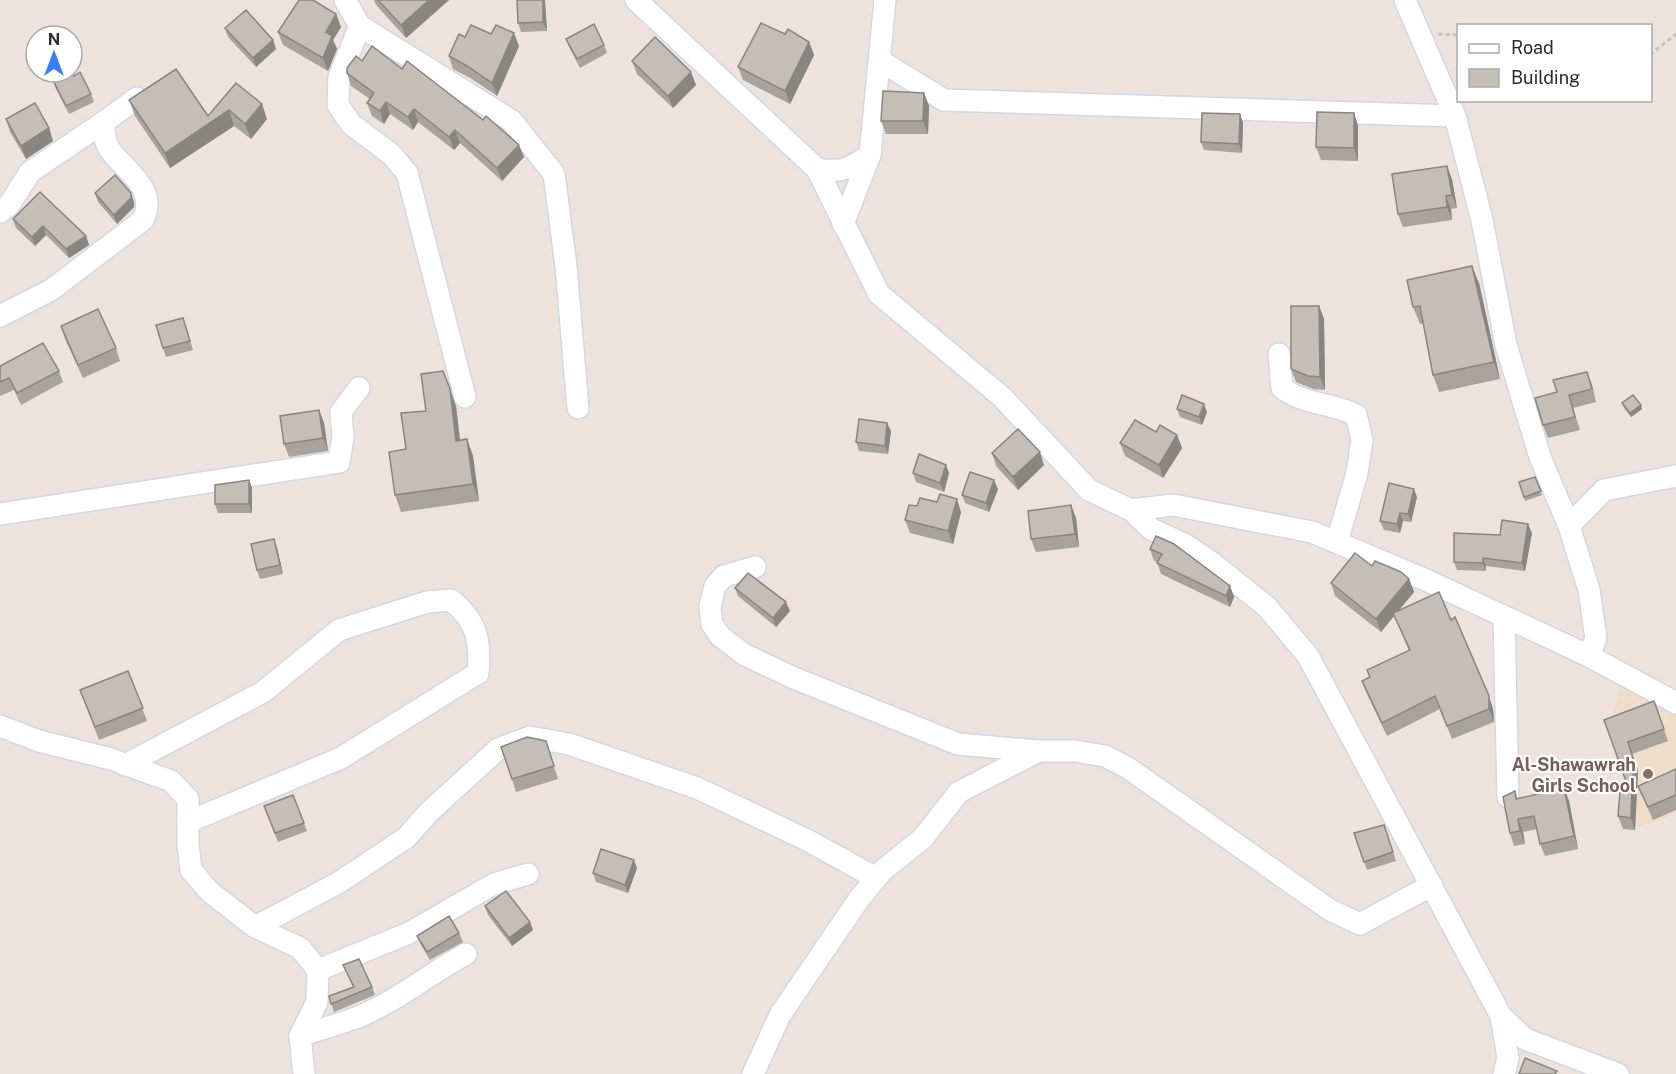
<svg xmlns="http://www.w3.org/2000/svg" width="1676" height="1074" font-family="'Public Sans',sans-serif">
<rect width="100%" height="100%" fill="#ede2dc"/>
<path fill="#efddca" d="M1621,683L1676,708V814L1638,827L1608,733Z"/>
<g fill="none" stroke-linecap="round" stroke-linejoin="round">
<defs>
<g id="minor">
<path d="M345,0L360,26L512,121L554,174L566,266L578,408"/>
<path d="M636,0L817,169L879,294L1002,397L1089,490L1131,510L1151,529L1184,544L1211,562L1267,607L1308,656L1501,1016L1525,1039L1618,1074"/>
<path d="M1405,0L1455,116L1482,220L1506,345L1540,457L1569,526L1589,590L1596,638L1589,656"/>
<path d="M360,26L339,77L338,105L351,124L392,155L407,173L465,397"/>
<path d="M879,60L944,100L1455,116"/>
<path d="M817,169C842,173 849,169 870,155"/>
<path d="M0,212L9,205L30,172L104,122"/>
<path d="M843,224L870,155L885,0"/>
<path d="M0,316L51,290L143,220C158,188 126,172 110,150C104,141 104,132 104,122L137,98"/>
<path d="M1279,354L1282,388C1307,406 1330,402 1356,415L1362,440L1357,473L1337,542"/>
<path d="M1131,510L1173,505L1312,532L1426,580L1589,656L1676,703"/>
<path d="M0,514L339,462L343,437L341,412L359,388"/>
<path d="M1569,526L1604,490L1676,476"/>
<path d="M755,567L724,576L715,586L710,607L712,624L720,636L745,655L794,678L958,744L1039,751"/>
<path d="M1504,617L1508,797"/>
<path d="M0,726L39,741L111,759L171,781L188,799V845L191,870L210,892L255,927L300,948L318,970L317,1002L300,1036L304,1074"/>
<path d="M125,765L263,692L339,630L427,602L451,600C477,621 481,641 478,673L341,758L188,822"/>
<path d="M255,927L338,883L406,838L428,813L498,749L530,737L569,744L697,788L807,840L876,878"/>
<path d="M318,970L409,933L494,884L528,874"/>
<path d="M1501,1016L1508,1058L1504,1074"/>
<path d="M300,1036C319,1030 339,1024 358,1017C397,1001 429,974 466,954"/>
<path d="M753,1074L780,1015L859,899L882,871L923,838L959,792L1039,751H1075L1105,756L1128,768L1330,910L1360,924L1432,885"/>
</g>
</defs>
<use href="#minor" stroke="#d1d8e4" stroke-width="24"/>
<g stroke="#c3c3c3" stroke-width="3" stroke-dasharray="4.5 3" stroke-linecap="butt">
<path d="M1438,34L1458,35"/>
<path d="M1650,55L1676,34"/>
</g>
<use href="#minor" stroke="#fff" stroke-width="21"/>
</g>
<g fill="#a9a39d">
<path d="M374,0H449L406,38L376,5Z"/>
<path d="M517,0H545L547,31L521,32L518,23Z"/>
<path d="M336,14L341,27L333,40L337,49L328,71L283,45L278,32Z"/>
<path d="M225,28L273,40L276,49L256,67L228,37Z"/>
<path d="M785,34L809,42L814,55L790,104L743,80L738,67Z"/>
<path d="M465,37L519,46L497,96L472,79L453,69L449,56Z"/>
<path d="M566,39L604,45L607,53L580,68L569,47Z"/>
<path d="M362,61L402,69L524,157L502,181L460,143L454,150L418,122L413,130L390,114L384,124L372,116L367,103L370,99L351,86L347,73Z"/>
<path d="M632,61L696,85L673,108L637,74Z"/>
<path d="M74,76L91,94L94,102L69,114L55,87L52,78Z"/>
<path d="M236,83L267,119L251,139L234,126L170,168L135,116L129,100L208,116Z"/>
<path d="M924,93L929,106L928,134H886L881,121Z"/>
<path d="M1354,113L1358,126V161L1321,160L1316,147Z"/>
<path d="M1240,114L1243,123L1242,153L1204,150L1201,142Z"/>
<path d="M6,119L49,128L53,141L26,159L10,132Z"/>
<path d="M1452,179L1457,208L1451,209L1452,220L1403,227L1398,214Z"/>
<path d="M95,193L134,202V207L117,224L98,202Z"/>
<path d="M13,219L86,236L89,245L69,258L46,235L35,246L16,228Z"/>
<path d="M1479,283L1500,379L1439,392L1433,375L1423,323L1420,324L1413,307Z"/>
<path d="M1319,306L1324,319L1325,390L1313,389L1296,382L1291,369Z"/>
<path d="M61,326L116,348L120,361L83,378L65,339Z"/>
<path d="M186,326L193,350L166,357L163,348Z"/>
<path d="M0,366L59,371L63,382L21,405L14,390L0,396Z"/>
<path d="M1587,372L1596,402L1573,408L1580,430L1548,438L1543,425L1557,392Z"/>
<path d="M1622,403L1642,409L1631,417L1624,408Z"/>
<path d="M456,406L460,440L467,439L473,456L479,501L401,512L395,495L406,449L426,411Z"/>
<path d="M1177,409L1207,412L1202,425L1180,417Z"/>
<path d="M319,410L324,423L328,451L289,457L284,444Z"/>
<path d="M891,431L888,454L859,451L856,442Z"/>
<path d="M1156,432L1177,435L1182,448L1163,478L1125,456L1120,443Z"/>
<path d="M992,453L1044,465L1018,490L996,466Z"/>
<path d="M913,473H949L944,492L916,482Z"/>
<path d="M1535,477L1542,495L1525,501L1519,482Z"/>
<path d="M249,480L252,488V513H218L215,504Z"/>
<path d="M998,489L989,512L965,503L962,495Z"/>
<path d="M1417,497L1411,522L1403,521L1400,533L1384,530L1380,521Z"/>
<path d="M1071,505L1076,518L1079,547L1036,552L1031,539Z"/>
<path d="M917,506L961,512L953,544L910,533L905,520Z"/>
<path d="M1532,533L1525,571L1486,566V571L1457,570L1454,562L1500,535Z"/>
<path d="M277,548L283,574L260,579L257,570Z"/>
<path d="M1150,549L1230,586L1234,597L1230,607L1161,574L1157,562L1154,561Z"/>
<path d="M1372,566L1409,579L1414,592L1399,610L1451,620L1493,709L1494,722L1452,739L1440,709L1387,736L1367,694L1362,681L1369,677L1367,670L1409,651L1394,615L1381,632L1335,596L1331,583Z"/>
<path d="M735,588L790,611L776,627L738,596Z"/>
<path d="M128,671L147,721L99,740L80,690Z"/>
<path d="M1654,701L1668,741L1632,754L1638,770L1635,830L1623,829L1618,816L1630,792L1604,720Z"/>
<path d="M546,741L558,779L516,792L512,779Z"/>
<path d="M1676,769V810L1653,820L1638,786Z"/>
<path d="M1564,788L1569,801L1578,849L1545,856L1540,844L1537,829L1523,832L1525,844L1514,846L1510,833L1515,791L1518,799Z"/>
<path d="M293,795L307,831L278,842L264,806Z"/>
<path d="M1384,825L1396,861L1367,870L1354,833Z"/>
<path d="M637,868L628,893L596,882L593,873Z"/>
<path d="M485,907L533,930L512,946L488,915Z"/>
<path d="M459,933L463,942L430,960L421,945L417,936Z"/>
<path d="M343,965L372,987L375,995L334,1012L329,996L353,987Z"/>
</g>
<g fill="#898580">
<path d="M429,0H449L406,38L401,25Z"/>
<path d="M543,0H545V2L547,31L543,22Z"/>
<path d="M336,14L341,27L333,40L337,49L328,71L323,58L326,32Z"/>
<path d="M514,33L519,46L497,96L492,83Z"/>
<path d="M273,40L276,49L256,67L253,58Z"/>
<path d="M809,42L814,55L790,104L785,91Z"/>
<path d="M691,72L696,85L673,108L668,96Z"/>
<path d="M924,93L929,106L928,134L923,121Z"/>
<path d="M386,102L390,114L384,124L380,111Z"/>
<path d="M262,104L267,119L251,139L245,124Z"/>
<path d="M414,109L418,122L413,130L408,117Z"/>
<path d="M229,110L234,126L170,168L165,153Z"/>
<path d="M1354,113L1358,126V161L1354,148Z"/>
<path d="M1240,114L1243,123L1242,153L1239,144Z"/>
<path d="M49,128L53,141L26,159L21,146Z"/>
<path d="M455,130L460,143L454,150L449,137Z"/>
<path d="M519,145L524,157L502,181L497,168Z"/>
<path d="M1447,166L1452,179L1457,208L1452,195Z"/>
<path d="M131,193L134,202V207L117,224L114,215Z"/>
<path d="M1446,196L1451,209L1452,220L1447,207Z"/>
<path d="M43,226L46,235L35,246L32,237Z"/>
<path d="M86,236L89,245L69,258L66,249Z"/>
<path d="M1472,266L1479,283L1500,379L1494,362Z"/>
<path d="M1319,306L1324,319L1325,390L1320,377Z"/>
<path d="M1587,372L1592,385L1596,402L1592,389Z"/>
<path d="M450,389L456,406L462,458L456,441Z"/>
<path d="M1204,404L1207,412L1202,425L1199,417Z"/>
<path d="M1641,405L1642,409L1631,417L1630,413Z"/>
<path d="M319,410L324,423L328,451L323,438Z"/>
<path d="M887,423L891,431L888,454L885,446Z"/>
<path d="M1177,435L1182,448L1163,478L1159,465Z"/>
<path d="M467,439L473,456L479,501L473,484Z"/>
<path d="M1040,452L1044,465L1018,490L1013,477Z"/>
<path d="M946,465L949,473L944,492L940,483Z"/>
<path d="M249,480L252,488V513L249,504Z"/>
<path d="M994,480L998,489L989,512L986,503Z"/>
<path d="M1414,489L1417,497L1411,522L1408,514Z"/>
<path d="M957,499L961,512L953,544L948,531Z"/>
<path d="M1071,505L1076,518L1079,547L1075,534Z"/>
<path d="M1400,513L1403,521L1400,533L1397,524Z"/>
<path d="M1528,524L1532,533L1525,571L1522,563Z"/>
<path d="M274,539L277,548L283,574L280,565Z"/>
<path d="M1483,558L1486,566V571L1483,563Z"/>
<path d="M1409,579L1414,592L1381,632L1376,619Z"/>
<path d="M1230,586L1234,597L1230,607L1226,596Z"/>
<path d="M786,602L790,611L776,627L773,618Z"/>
<path d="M1489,696L1493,709L1494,722L1489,709Z"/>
<path d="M1628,742L1638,770L1635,830L1631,818L1633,758Z"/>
<path d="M1564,788L1569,801L1578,849L1574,836Z"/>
<path d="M1518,819L1523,832L1525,844L1520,831Z"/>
<path d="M634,860L637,868L628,893L625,885Z"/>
<path d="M530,922L533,930L512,946L509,938Z"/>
</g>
<g fill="#c4beb7" stroke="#898580" stroke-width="1.5">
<path d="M299,0H313L336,14L326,32L332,36L323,58L278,32Z"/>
<path d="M378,0H429L401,25Z"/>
<path d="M517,0H543V22L518,23Z"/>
<path d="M246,10L273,40L253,58L225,28Z"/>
<path d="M761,23L785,34L788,29L809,42L785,91L738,67Z"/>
<path d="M594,24L604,45L577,59L566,39Z"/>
<path d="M471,25L491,34L496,25L514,33L492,83L467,66L449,56L459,34L465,37Z"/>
<path d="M655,37L691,72L668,96L632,61Z"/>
<path d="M372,46L402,69L407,61L483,120L486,116L519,145L497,168L455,130L449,137L414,109L408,117L386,102L380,111L367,103L374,93L347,73V68L356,56L362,61Z"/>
<path d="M176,69L208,116L236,83L262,104L245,124L229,110L165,153L129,100Z"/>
<path d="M72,71L74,76L80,72L91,94L66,106L52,78L64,72H72Z"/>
<path d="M883,91L924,93L923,121H881Z"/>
<path d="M35,103L49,128L21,146L6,119Z"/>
<path d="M1317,112L1354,113V148L1316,147Z"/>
<path d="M1202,113L1240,114L1239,144L1201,142Z"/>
<path d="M1447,166L1452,195L1446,196L1447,207L1398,214L1392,174Z"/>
<path d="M115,175L131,193V198L114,215L95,193Z"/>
<path d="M40,192L86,236L66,249L43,226L32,237L13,219Z"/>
<path d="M1472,266L1494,362L1433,375L1420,306L1413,307L1407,280Z"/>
<path d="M1291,306H1319L1320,377L1308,376L1291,369Z"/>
<path d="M98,309L116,348L78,365L61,326Z"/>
<path d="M183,318L190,341L163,348L156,325Z"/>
<path d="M43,343L59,371L17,393L9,378L0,382V366Z"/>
<path d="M443,371L450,389L456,441L467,439L473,484L395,495L389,452L406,449L401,413L426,411L421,374Z"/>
<path d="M1587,372L1592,389L1569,395L1575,417L1543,425L1535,398L1557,392L1553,380Z"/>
<path d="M1182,395L1204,404L1199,417L1177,409Z"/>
<path d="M1633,395L1641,405L1630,413L1622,403Z"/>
<path d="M319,410L323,438L284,444L280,416Z"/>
<path d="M859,419L887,423L885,446L856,442Z"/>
<path d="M1135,420L1156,432L1160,425L1177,435L1159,465L1120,443Z"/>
<path d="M1018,429L1040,452L1013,477L992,453Z"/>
<path d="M919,454L946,465L940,483L913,473Z"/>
<path d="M970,472L994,480L986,503L962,495Z"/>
<path d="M1535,477L1541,491L1524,497L1519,482Z"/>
<path d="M249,480V504H215V485Z"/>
<path d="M1389,483L1414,489L1408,514L1400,513L1397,524L1380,521Z"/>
<path d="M940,494L957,499L948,531L905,520L909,505L917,506L920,498L937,502Z"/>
<path d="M1071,505L1075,534L1031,539L1028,511Z"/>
<path d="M1502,520L1528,524L1522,563L1483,558V563L1454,562V533L1500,535Z"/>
<path d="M1156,536L1174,544L1230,586L1226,596L1157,563L1162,554L1150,549Z"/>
<path d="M274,539L280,565L257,570L251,544Z"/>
<path d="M1355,553L1372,566L1375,561L1401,572L1409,579L1376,619L1331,583Z"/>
<path d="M748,573L786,602L773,618L735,588Z"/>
<path d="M1439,592L1451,620L1455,617L1489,696V709L1447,726L1435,696L1382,723L1362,681L1370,677L1367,670L1410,650L1393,613Z"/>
<path d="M128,671L143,708L95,727L80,690Z"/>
<path d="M1654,701L1664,729L1628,742L1633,758L1631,818L1618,816L1620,791L1630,792L1604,720Z"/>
<path d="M527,737L546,741L554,766L512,779L501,747Z"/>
<path d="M1676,769V795L1648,807L1638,786Z"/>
<path d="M1564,788L1574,836L1540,844L1534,816L1518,819L1520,831L1510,833L1503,797L1515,791L1516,799Z"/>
<path d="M293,795L304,823L275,833L264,806Z"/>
<path d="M1384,825L1393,852L1364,862L1354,833Z"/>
<path d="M601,849L634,860L625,885L593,873Z"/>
<path d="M506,891L530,922L509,938L485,906Z"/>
<path d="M449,916L459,933L427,952L417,936Z"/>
<path d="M359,959L372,987L331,1004L329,996L354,987L343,965Z"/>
<path d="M1525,1058L1557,1071L1555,1074H1519Z"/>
</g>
<circle fill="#8d6e63" stroke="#fff" stroke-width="2" cx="1648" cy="774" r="6"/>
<g text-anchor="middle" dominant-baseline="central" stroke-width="4.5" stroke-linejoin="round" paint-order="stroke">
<g font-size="18" font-weight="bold" fill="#785e54" stroke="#fff" text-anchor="end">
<text x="1636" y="764">Al-Shawawrah<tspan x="1636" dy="21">Girls School</tspan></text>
</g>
</g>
<rect x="1457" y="24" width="195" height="78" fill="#ffffff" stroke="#aaaaaa" stroke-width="1.5"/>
<rect x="1469" y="44" width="30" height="9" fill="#ffffff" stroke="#aaaaaa" stroke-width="1.5"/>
<text x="1511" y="54" font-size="18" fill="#2a2a2a">Road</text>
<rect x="1469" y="69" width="30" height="18" fill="#c4beb7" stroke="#aaaaaa" stroke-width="1.5"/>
<text x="1511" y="84" font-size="18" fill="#2a2a2a">Building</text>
<g transform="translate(54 54)"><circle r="28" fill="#ffffff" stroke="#aaaaaa" stroke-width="1.5"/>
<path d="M0-4.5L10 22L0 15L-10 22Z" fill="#367fff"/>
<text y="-9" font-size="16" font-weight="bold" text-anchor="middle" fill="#2a2a2a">N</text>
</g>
</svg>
